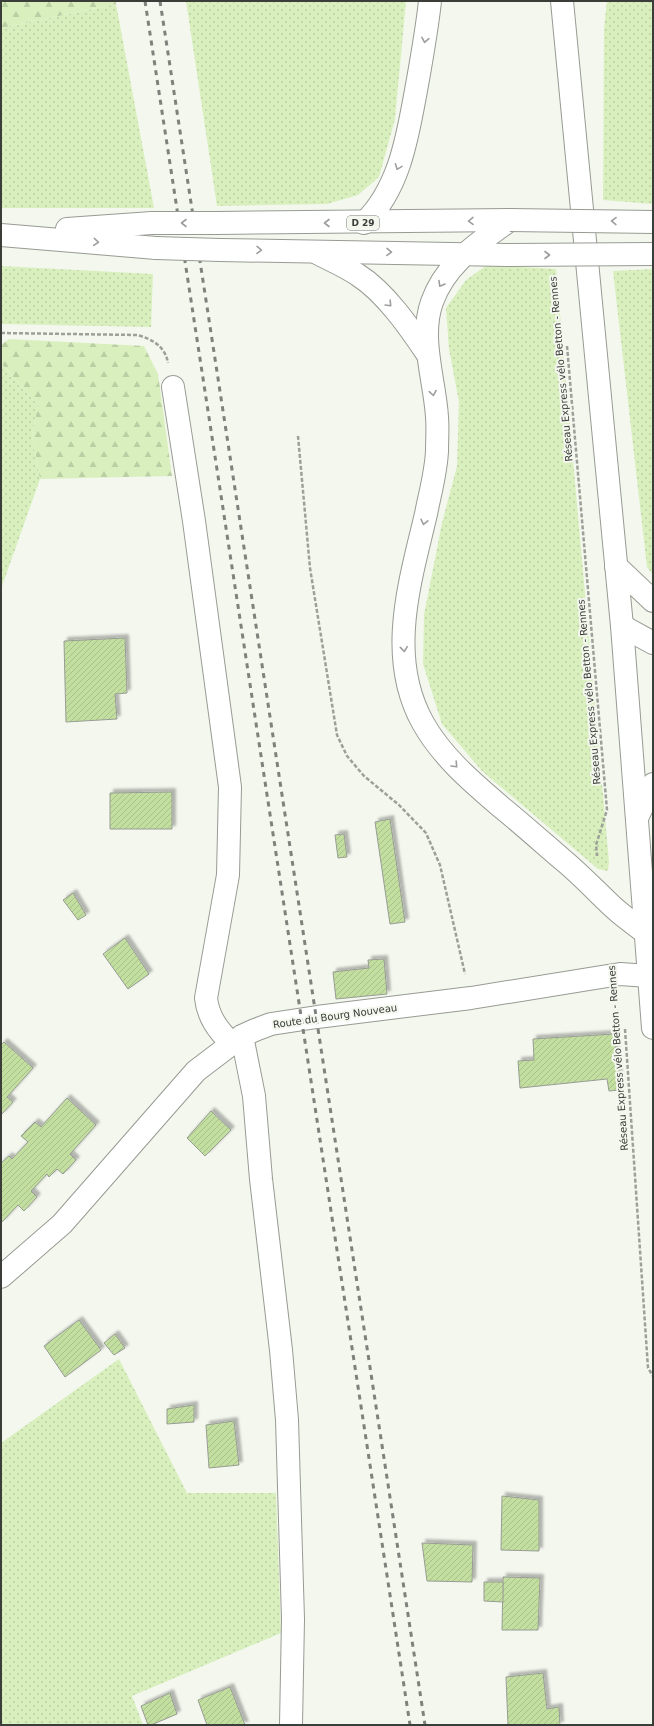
<svg xmlns="http://www.w3.org/2000/svg" width="654" height="1726" font-family="'DejaVu Sans',sans-serif">
<defs>
<pattern id="grass-dots" width="8" height="8" patternUnits="userSpaceOnUse"><rect width="8" height="8" fill="#d9f0be"/><path d="M2 2h.1M6 6h.1" fill="none" stroke="#bbcfa4" stroke-width="1.8" stroke-linecap="round"/></pattern>
<pattern id="forest-firs" width="22" height="20" patternUnits="userSpaceOnUse"><rect width="22" height="20" fill="#d9f0be"/><path d="M5 1l3.5 6h-7zM16 11l3.5 6h-7z" fill="#bbcfa4"/></pattern>
<pattern id="building-hatch" width="6" height="6" patternUnits="userSpaceOnUse"><rect width="6" height="6" fill="#c3dfa0"/><path d="M-1 1l2-2M0 6l6-6M5 7l2-2" fill="none" stroke="#a8c08b"/></pattern>
<filter id="shadow"><feDropShadow dx="3.5" dy="-3.5" stdDeviation="1" flood-color="#0004"/></filter>
</defs>
<rect width="100%" height="100%" fill="#f3f7ee"/>
<g fill="url(#grass-dots)">
<path d="M186,1H406L395,119L379,177L358,195L327,204L217,206Z"/>
<path d="M607,1H653V204L603,200L604,28Z"/>
<path d="M116,4L154,208H1V28Z"/>
<path d="M487,265L556,269L609,862L608,871L598,869L482,771L442,724L423,664L424,615L442,523L457,466L459,402L449,349L446,308L466,280Z"/>
<path d="M1,266L153,274L151,327L1,324Z"/>
<path d="M653,269V575L647,567L613,271Z"/>
<path d="M1,363L38,405L32,436L40,479L1,589Z"/>
<path d="M119,1359L187,1493H276L281,1633L132,1696L143,1725H1V1443Z"/>
</g>
<g fill="url(#forest-firs)">
<path d="M1,1H116V4L1,28Z"/>
<path d="M9,339L144,346L158,374L172,476L40,479L32,436L38,405L1,363V345Z"/>
</g>
<g fill="url(#building-hatch)" stroke="#989c94" filter="url(#shadow)">
<path d="M125,638L127,693L115,694L117,719L66,722L64,641Z"/>
<path d="M172,792V829H110V793Z"/>
<path d="M390,819L405,922L390,924L375,822Z"/>
<path d="M344,834L347,857L338,858L335,835Z"/>
<path d="M73,893L86,915L78,920L63,900Z"/>
<path d="M125,938L149,974L128,989L103,954Z"/>
<path d="M384,959L387,994L336,999L333,972L369,968L368,960Z"/>
<path d="M614,1034L620,1090L609,1091L607,1079L520,1088L518,1061L534,1060L533,1039Z"/>
<path d="M4,1042L33,1068L7,1097L13,1102L1,1115V1045Z"/>
<path d="M67,1098L96,1125L70,1154L76,1160L63,1174L57,1169L49,1177L47,1174L31,1191L37,1197L24,1211L18,1205L1,1223V1163L9,1156L12,1159L28,1142L21,1136L35,1122L41,1127Z"/>
<path d="M211,1111L231,1130L205,1156L187,1138Z"/>
<path d="M79,1320L101,1350L65,1377L44,1346Z"/>
<path d="M115,1334L125,1348L114,1355L104,1343Z"/>
<path d="M194,1405V1422L167,1424V1409Z"/>
<path d="M234,1421L239,1465L209,1468L206,1425Z"/>
<path d="M502,1496L539,1500V1551L501,1550Z"/>
<path d="M422,1543L473,1545L472,1582L427,1581Z"/>
<path d="M503,1577L540,1578L538,1630H502Z"/>
<path d="M484,1582H503V1602L484,1601Z"/>
<path d="M543,1673L547,1709L559,1707L560,1725H508L506,1677Z"/>
<path d="M230,1687L245,1725H207L198,1700Z"/>
<path d="M170,1693L177,1714L151,1725H148L141,1706Z"/>
</g>
<g fill="none" stroke-linecap="round" stroke-linejoin="round">
<defs>
<g id="minor">
<path d="M173,387L194,521L230,787L228,875L206,998C208,1017 218,1030 231,1043"/>
<path d="M242,1036L254,1096L261,1179L281,1350L287,1420L293,1619L291,1725"/>
<path d="M1,1277L62,1224L196,1071L242,1036L255,1030L271,1024L317,1017L471,998L620,974L649,976"/>
</g>
<g id="major">
<path d="M562,1L622,626L653,1028"/>
<path d="M510,220C477,244 446,263 432,302C419,338 435,381 437,417C438,428 437,440 437,451C436,473 430,493 426,514C410,582 386,657 423,723C442,757 472,782 501,807C522,824 542,842 563,860C580,874 596,891 613,907C623,916 635,925 646,933"/>
<path d="M217,223L510,220"/>
<path d="M364,223C401,187 408,133 417,85C422,57 427,29 430,1"/>
<path d="M67,229L152,223"/>
<path d="M1,235L156,248"/>
<path d="M220,250L508,255"/>
<path d="M317,253C330,260 345,266 358,275C385,292 410,328 428,355"/>
<path d="M616,566L653,601"/>
<path d="M622,626L653,643"/>
<path d="M637,818L653,784"/>
</g>
</defs>
<use href="#minor" stroke="#979b93" stroke-width="24"/>
<use href="#major" stroke="#979b93" stroke-width="24"/>
<g stroke="#9da099" stroke-width="2.5" stroke-dasharray="4 2" stroke-linecap="butt">
<path d="M1,333L137,335C152,339 165,346 168,363"/>
<path d="M567,346L607,810L596,845L597,856"/>
<path d="M298,436L310,568L337,735L347,756L364,776L399,805L426,833L440,865L465,974"/>
<path d="M625,1029L648,1368L653,1376"/>
</g>
<use href="#minor" stroke="#fff" stroke-width="22"/>
<use href="#major" stroke="#fff" stroke-width="22"/>
<g stroke="#7f827c" stroke-width="3" stroke-dasharray="5 5" stroke-linecap="butt">
<path d="M145,1L410,1725"/>
<path d="M160,1L425,1725"/>
</g>
<defs>
<g id="major-bridge">
<path d="M510,220L653,222"/>
<path d="M152,223H217"/>
<path d="M156,248L220,250"/>
<path d="M508,255L653,254"/>
</g>
</defs>
<use href="#major-bridge" stroke="#979b93" stroke-width="24" stroke-linecap="butt"/>
<use href="#major-bridge" stroke="#fff" stroke-width="22"/>
</g>
<defs><path id="oneway-chevron" d="M-2-3.5L2.5 0L-2 3.5" fill="none" stroke-width="1.6" stroke-linecap="round" stroke-linejoin="round"/></defs>
<g stroke="#9d9e9c">
<use href="#oneway-chevron" transform="translate(425 40) rotate(100)"/>
<use href="#oneway-chevron" transform="translate(398 167) rotate(111)"/>
<use href="#oneway-chevron" transform="translate(471 221) rotate(179)"/>
<use href="#oneway-chevron" transform="translate(614 221) rotate(-179)"/>
<use href="#oneway-chevron" transform="translate(184 223) rotate(180)"/>
<use href="#oneway-chevron" transform="translate(327 223) rotate(180)"/>
<use href="#oneway-chevron" transform="translate(96 242) rotate(5)"/>
<use href="#oneway-chevron" transform="translate(259 250) rotate(1)"/>
<use href="#oneway-chevron" transform="translate(389 252) rotate(1)"/>
<use href="#oneway-chevron" transform="translate(547 255)"/>
<use href="#oneway-chevron" transform="translate(441 284) rotate(120)"/>
<use href="#oneway-chevron" transform="translate(389 304) rotate(46)"/>
<use href="#oneway-chevron" transform="translate(433 393) rotate(81)"/>
<use href="#oneway-chevron" transform="translate(424 522) rotate(103)"/>
<use href="#oneway-chevron" transform="translate(404 649) rotate(84)"/>
<use href="#oneway-chevron" transform="translate(455 765) rotate(47)"/>
</g>
<g text-anchor="middle" dominant-baseline="central" stroke-width="4" stroke-linejoin="round" paint-order="stroke">
<rect fill="#f3f7ee" stroke="#72756f" stroke-width="1" x="347" y="216" width="32" height="14" rx="3"/>
<g font-size="9" font-weight="bold" fill="#3b3d39">
<text x="363" y="223">D 29</text>
</g>
<g font-size="10" fill="#3b3d39" stroke="#f3f7ee">
<text transform="translate(561 369) rotate(-95)">Réseau Express vélo Betton - Rennes</text>
<text transform="translate(589 692) rotate(-95)">Réseau Express vélo Betton - Rennes</text>
<text transform="translate(335 1016) rotate(-8)">Route du Bourg Nouveau</text>
<text transform="translate(618 1058) rotate(-94)">Réseau Express vélo Betton - Rennes</text>
</g>
</g>
<rect width="654" height="1726" fill="none" stroke="#3b3d39" stroke-width="4"/>
</svg>
